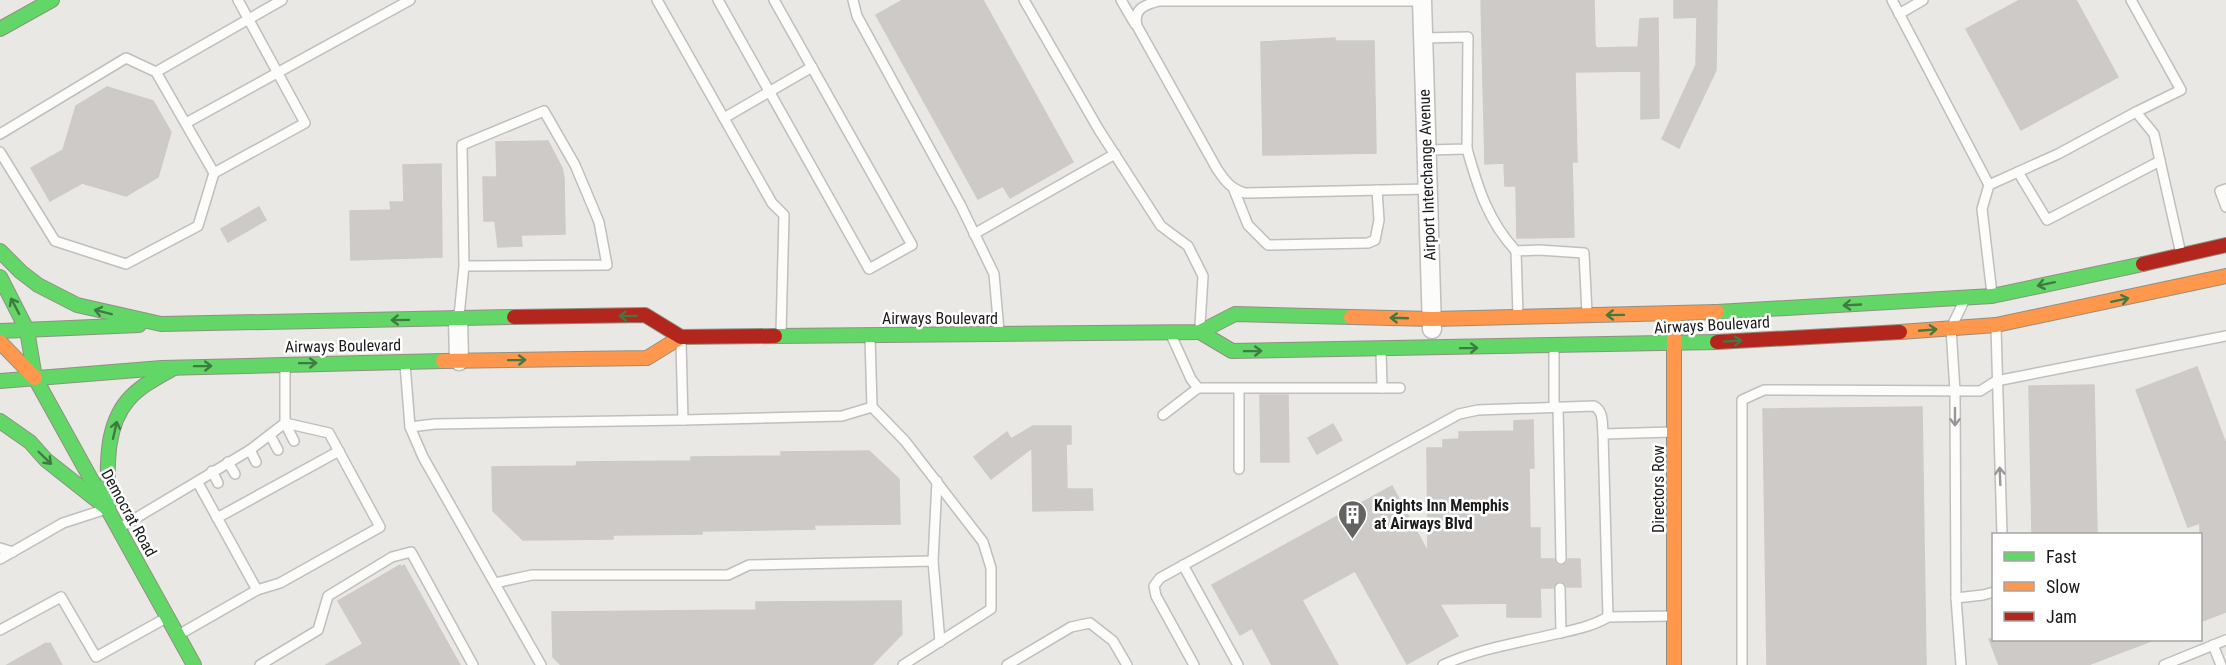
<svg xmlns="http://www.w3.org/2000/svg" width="2226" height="665" font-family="'Roboto Condensed',sans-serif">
<rect width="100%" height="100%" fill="#eae8e5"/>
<g fill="#cdcac8" stroke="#cdcac7" stroke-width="1.5">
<path d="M903,0H983L1073,162L1010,198L1003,186L978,199L876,15Z"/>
<path d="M1481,0H1594L1595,46L1597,48L1638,47L1640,19L1658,18L1659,118L1641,119V71L1575,72L1577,162H1572L1574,237L1517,238L1516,186H1505L1504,163L1485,164Z"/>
<path d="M1674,0H1717L1716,70L1679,148L1662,139L1696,65L1697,17L1674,18Z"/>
<path d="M2020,0H2076L2118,77L2021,130L1966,29Z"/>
<path d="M1335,38V41H1374L1376,153L1263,155L1261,42Z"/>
<path d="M107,87L153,101L171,132L158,177L126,196L82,183L50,201L31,168L63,150L76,106Z"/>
<path d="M548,141L562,168L564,178L565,234L521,235L522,246L498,247L495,221H484L483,177H497L496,142Z"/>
<path d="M441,164L442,257L351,260L350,211L391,210L390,202H404L403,165Z"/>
<path d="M259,207L266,220L228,242L221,229Z"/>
<path d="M2197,367L2226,444V612L2200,622V523L2188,527L2136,390Z"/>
<path d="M2094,385L2097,534H2032L2029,386Z"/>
<path d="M1260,395H1288L1289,462H1261Z"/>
<path d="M1922,407L1926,665H1767L1763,409Z"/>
<path d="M1533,420L1534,468H1529L1530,528H1540V559H1554L1557,565L1562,566L1567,563L1568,559H1580L1581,587H1567L1560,581L1556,583L1553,588H1540L1541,617H1507V603L1440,604L1458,636L1407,664L1355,571L1302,600L1338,665H1272L1252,628L1240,635L1212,585L1392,486L1428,552L1427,448H1443V440L1459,439V432L1514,431V421Z"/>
<path d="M1333,424L1342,440L1317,454L1308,438Z"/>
<path d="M1033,426H1071V444H1066L1067,489H1092L1093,510L1033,511L1032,448L991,479L974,457L1007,432L1011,439Z"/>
<path d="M869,451L899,479L900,524L814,525L815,529L702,531V534L613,535V539L523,540L493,511L492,467L576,466L577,462L691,461V457L781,456V452Z"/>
<path d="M400,565L401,567L404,565L460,665H326L363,644L338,601Z"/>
<path d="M901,601L902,634L872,665H561L553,657L552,612L756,610V602Z"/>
<path d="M1989,639H2151V641L2088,665H1999Z"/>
<path d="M46,643L48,644L50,643L62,665H7Z"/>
</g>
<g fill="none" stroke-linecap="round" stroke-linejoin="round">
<defs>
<g id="lane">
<path d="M657,0L772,203L784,215L781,333"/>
<path d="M718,0L869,269L912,245L774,0"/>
<path d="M853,0L857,16L961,206L994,274L999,331"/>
<path d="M1024,0L1099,130L1161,226L1188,246L1203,276L1200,326"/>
<path d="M1121,0L1135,24"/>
<path d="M1892,0L1989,185"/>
<path d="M2131,0L2181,90L2136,112"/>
<path d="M1422,1H1159C1144,5 1133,9 1137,26L1217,169C1225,181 1231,189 1245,193L1428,189"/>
<path d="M1899,14L1923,0"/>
<path d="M1423,38L1468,37L1467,149L1427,150"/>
<path d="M156,72L282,0"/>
<path d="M724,118L812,67"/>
<path d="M186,123L410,0"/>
<path d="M0,134L126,58L156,72L214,173L198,226L126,264L55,241L0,152"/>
<path d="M1467,149C1478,188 1488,221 1516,251"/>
<path d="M2018,172L2047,220L2160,161"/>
<path d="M214,173L305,123L238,0"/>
<path d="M2226,189L2220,191L2226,207"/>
<path d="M1234,190L1248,225L1268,245L1368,243L1375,240L1379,220L1377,190"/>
<path d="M974,234L1115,154"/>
<path d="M1992,294L1982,209L1989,185L2058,154L2136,112L2154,134L2181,254"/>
<path d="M1518,315L1516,251L1539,250L1584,253L1587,313"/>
<path d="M459,316L464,266L462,145L544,111L575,165L599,222L607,265L464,266"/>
<path d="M1996,327L2002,534"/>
<path d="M870,337L872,407L905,441L983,542L991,568V609L903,665"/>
<path d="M1172,337L1191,379L1198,388H1400"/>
<path d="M681,342L683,420L842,416L872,407"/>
<path d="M1554,350V407"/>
<path d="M1381,351L1382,388"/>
<path d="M405,364L410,427L423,457L541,665"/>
<path d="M285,366V423L294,441"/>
<path d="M1558,407L1561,559"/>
<path d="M1163,415L1198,388"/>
<path d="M410,427L435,424L683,420"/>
<path d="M270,435L278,450"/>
<path d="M250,450L256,462"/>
<path d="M228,462L235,474"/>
<path d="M1239,469V389"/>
<path d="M212,471L218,483"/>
<path d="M198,483L257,590"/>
<path d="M217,518L339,451"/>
<path d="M121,527L250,450L285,423L329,433L380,527L280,583L257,590L180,634"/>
<path d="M0,548L13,552"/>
<path d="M0,559L63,523L103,510"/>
<path d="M933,561L937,481"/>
<path d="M1183,565L1238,665"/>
<path d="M495,583L532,575H728L749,565L933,561L940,642"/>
<path d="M1560,588L1561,633"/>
<path d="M1956,598L1983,595L1994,592"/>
<path d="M1672,616L1608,617L1603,434L1672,432"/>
<path d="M0,630L61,597L96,657L166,618"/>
<path d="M2213,645L2221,665"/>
<path d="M260,665L318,630L328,596L392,557L411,552L473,665"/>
<path d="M1007,665L1071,627L1090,623L1113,641L1127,665"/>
<path d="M1194,665L1156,596L1154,586L1160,578L1459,414L1478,410L1594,406C1604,411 1602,424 1603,434"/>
<path d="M1443,665C1475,650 1512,644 1546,636C1568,631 1589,628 1608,617"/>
<path d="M1742,665V400L1764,390L1980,391L1996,381L2226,336"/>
<path d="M1961,665L1956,598L1955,391L1951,328L1964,301"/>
<path d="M2164,665L2226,640"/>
</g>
<g id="street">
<path d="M1422,0L1432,329"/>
<path d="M458,319L459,361"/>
</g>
<g id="fast">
<path d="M0,29L52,0"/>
<path d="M0,251L21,272L38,285L77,305L161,324L514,317"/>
<path d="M0,277L27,330L35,378"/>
<path d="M1717,312L1992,296L2143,264"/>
<path d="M0,331L139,325"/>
<path d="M1200,332L1232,351L1717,342"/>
<path d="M775,336L1200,332L1235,314L1351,317"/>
<path d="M35,378L194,665"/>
<path d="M0,381L162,368L443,361"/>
<path d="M0,421L30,442L46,460L108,509"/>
<path d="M108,509C108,474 103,429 128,400C140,386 158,377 174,368"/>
</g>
<g id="slow">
<path d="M1674,314V665"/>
<path d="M1351,317L1432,319L1717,312"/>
<path d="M1900,332L1996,325L2226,276"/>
<path d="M0,342L35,378"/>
<path d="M443,361L647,358L681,337"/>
</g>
<g id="jam">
<path d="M2143,264L2226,245"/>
<path d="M514,317L645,315L681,337L775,336"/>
<path d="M1717,342L1900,332"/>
</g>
</defs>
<use href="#lane" stroke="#c0bfbd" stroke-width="12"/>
<use href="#street" stroke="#c0bfbd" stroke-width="21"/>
<use href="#fast" stroke="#8f9180" stroke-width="16"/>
<use href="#slow" stroke="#8f9180" stroke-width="16"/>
<use href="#jam" stroke="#8f9180" stroke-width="16"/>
<use href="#lane" stroke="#fcfcfb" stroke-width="9"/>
<use href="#street" stroke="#fcfcfb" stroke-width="18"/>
<use href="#fast" stroke="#63d668" stroke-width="14"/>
<use href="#slow" stroke="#ff974d" stroke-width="14"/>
<use href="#jam" stroke="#b3261e" stroke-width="14"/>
</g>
<defs><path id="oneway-shaft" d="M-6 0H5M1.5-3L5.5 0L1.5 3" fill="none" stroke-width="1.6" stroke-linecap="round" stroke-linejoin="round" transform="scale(1.5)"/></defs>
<g stroke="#407942">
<use href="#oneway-shaft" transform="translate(2046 284) rotate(168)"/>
<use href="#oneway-shaft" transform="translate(2120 300) rotate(-12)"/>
<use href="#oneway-shaft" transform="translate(1852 305) rotate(177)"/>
<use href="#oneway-shaft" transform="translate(15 306) rotate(-118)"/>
<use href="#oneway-shaft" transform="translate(103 312) rotate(-166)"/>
<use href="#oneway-shaft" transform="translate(1615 315) rotate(179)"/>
<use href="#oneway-shaft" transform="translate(628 316) rotate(179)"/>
<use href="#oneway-shaft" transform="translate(1399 318) rotate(-178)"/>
<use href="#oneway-shaft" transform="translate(400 320) rotate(179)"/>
<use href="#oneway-shaft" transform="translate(1928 330) rotate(-5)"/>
<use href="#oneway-shaft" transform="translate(1733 341) rotate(-3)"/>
<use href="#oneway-shaft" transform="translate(1469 348) rotate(-1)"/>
<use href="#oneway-shaft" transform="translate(1253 351) rotate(-1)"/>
<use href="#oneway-shaft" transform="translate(517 360) rotate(-1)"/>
<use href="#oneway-shaft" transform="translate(308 363) rotate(-1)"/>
<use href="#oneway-shaft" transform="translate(203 366) rotate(-1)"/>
<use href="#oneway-shaft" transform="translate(115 430) rotate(-77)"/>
<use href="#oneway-shaft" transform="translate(45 458) rotate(44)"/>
</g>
<g stroke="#979797">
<use href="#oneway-shaft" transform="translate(1955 417) rotate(90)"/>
<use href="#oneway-shaft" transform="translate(2000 476) rotate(-92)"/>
</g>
<defs>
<symbol id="building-pin" viewBox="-11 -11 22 30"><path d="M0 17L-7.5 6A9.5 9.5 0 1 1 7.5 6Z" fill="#646362" stroke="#fff"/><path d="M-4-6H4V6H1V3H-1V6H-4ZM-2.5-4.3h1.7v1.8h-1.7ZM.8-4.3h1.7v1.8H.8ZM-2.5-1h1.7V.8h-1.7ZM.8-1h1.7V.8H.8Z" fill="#fff"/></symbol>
</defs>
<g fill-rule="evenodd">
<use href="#building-pin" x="1336" y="498" width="33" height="45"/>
</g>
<g text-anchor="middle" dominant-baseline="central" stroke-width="5" stroke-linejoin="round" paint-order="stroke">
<g font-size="16" fill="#1c1c1c" stroke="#fff">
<text transform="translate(1427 175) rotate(-92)">Airport Interchange Avenue</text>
<text x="940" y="318">Airways Boulevard</text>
<text transform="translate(1712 325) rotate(-3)">Airways Boulevard</text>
<text transform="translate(343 346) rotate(-1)">Airways Boulevard</text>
<text transform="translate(1658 489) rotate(-90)">Directors Row</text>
<text transform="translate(129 513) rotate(61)">Democrat Road</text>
</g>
<g font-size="16" font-weight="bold" fill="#1c1c1c" stroke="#fff" text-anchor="start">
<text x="1374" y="505">Knights Inn Memphis<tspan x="1374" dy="18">at Airways Blvd</tspan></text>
</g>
</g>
<rect x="1992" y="533" width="210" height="108" fill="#ffffff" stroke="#a4a4a4" stroke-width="1.5"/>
<rect x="2004" y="552" width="30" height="9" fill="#63d668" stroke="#a4a4a4" stroke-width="1.5"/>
<text x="2046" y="563" font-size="18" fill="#1c1c1c">Fast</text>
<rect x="2004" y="582" width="30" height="9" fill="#ff974d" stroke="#a4a4a4" stroke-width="1.5"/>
<text x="2046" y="593" font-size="18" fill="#1c1c1c">Slow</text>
<rect x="2004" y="612" width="30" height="9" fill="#b3261e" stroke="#a4a4a4" stroke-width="1.5"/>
<text x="2046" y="623" font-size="18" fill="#1c1c1c">Jam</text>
</svg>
